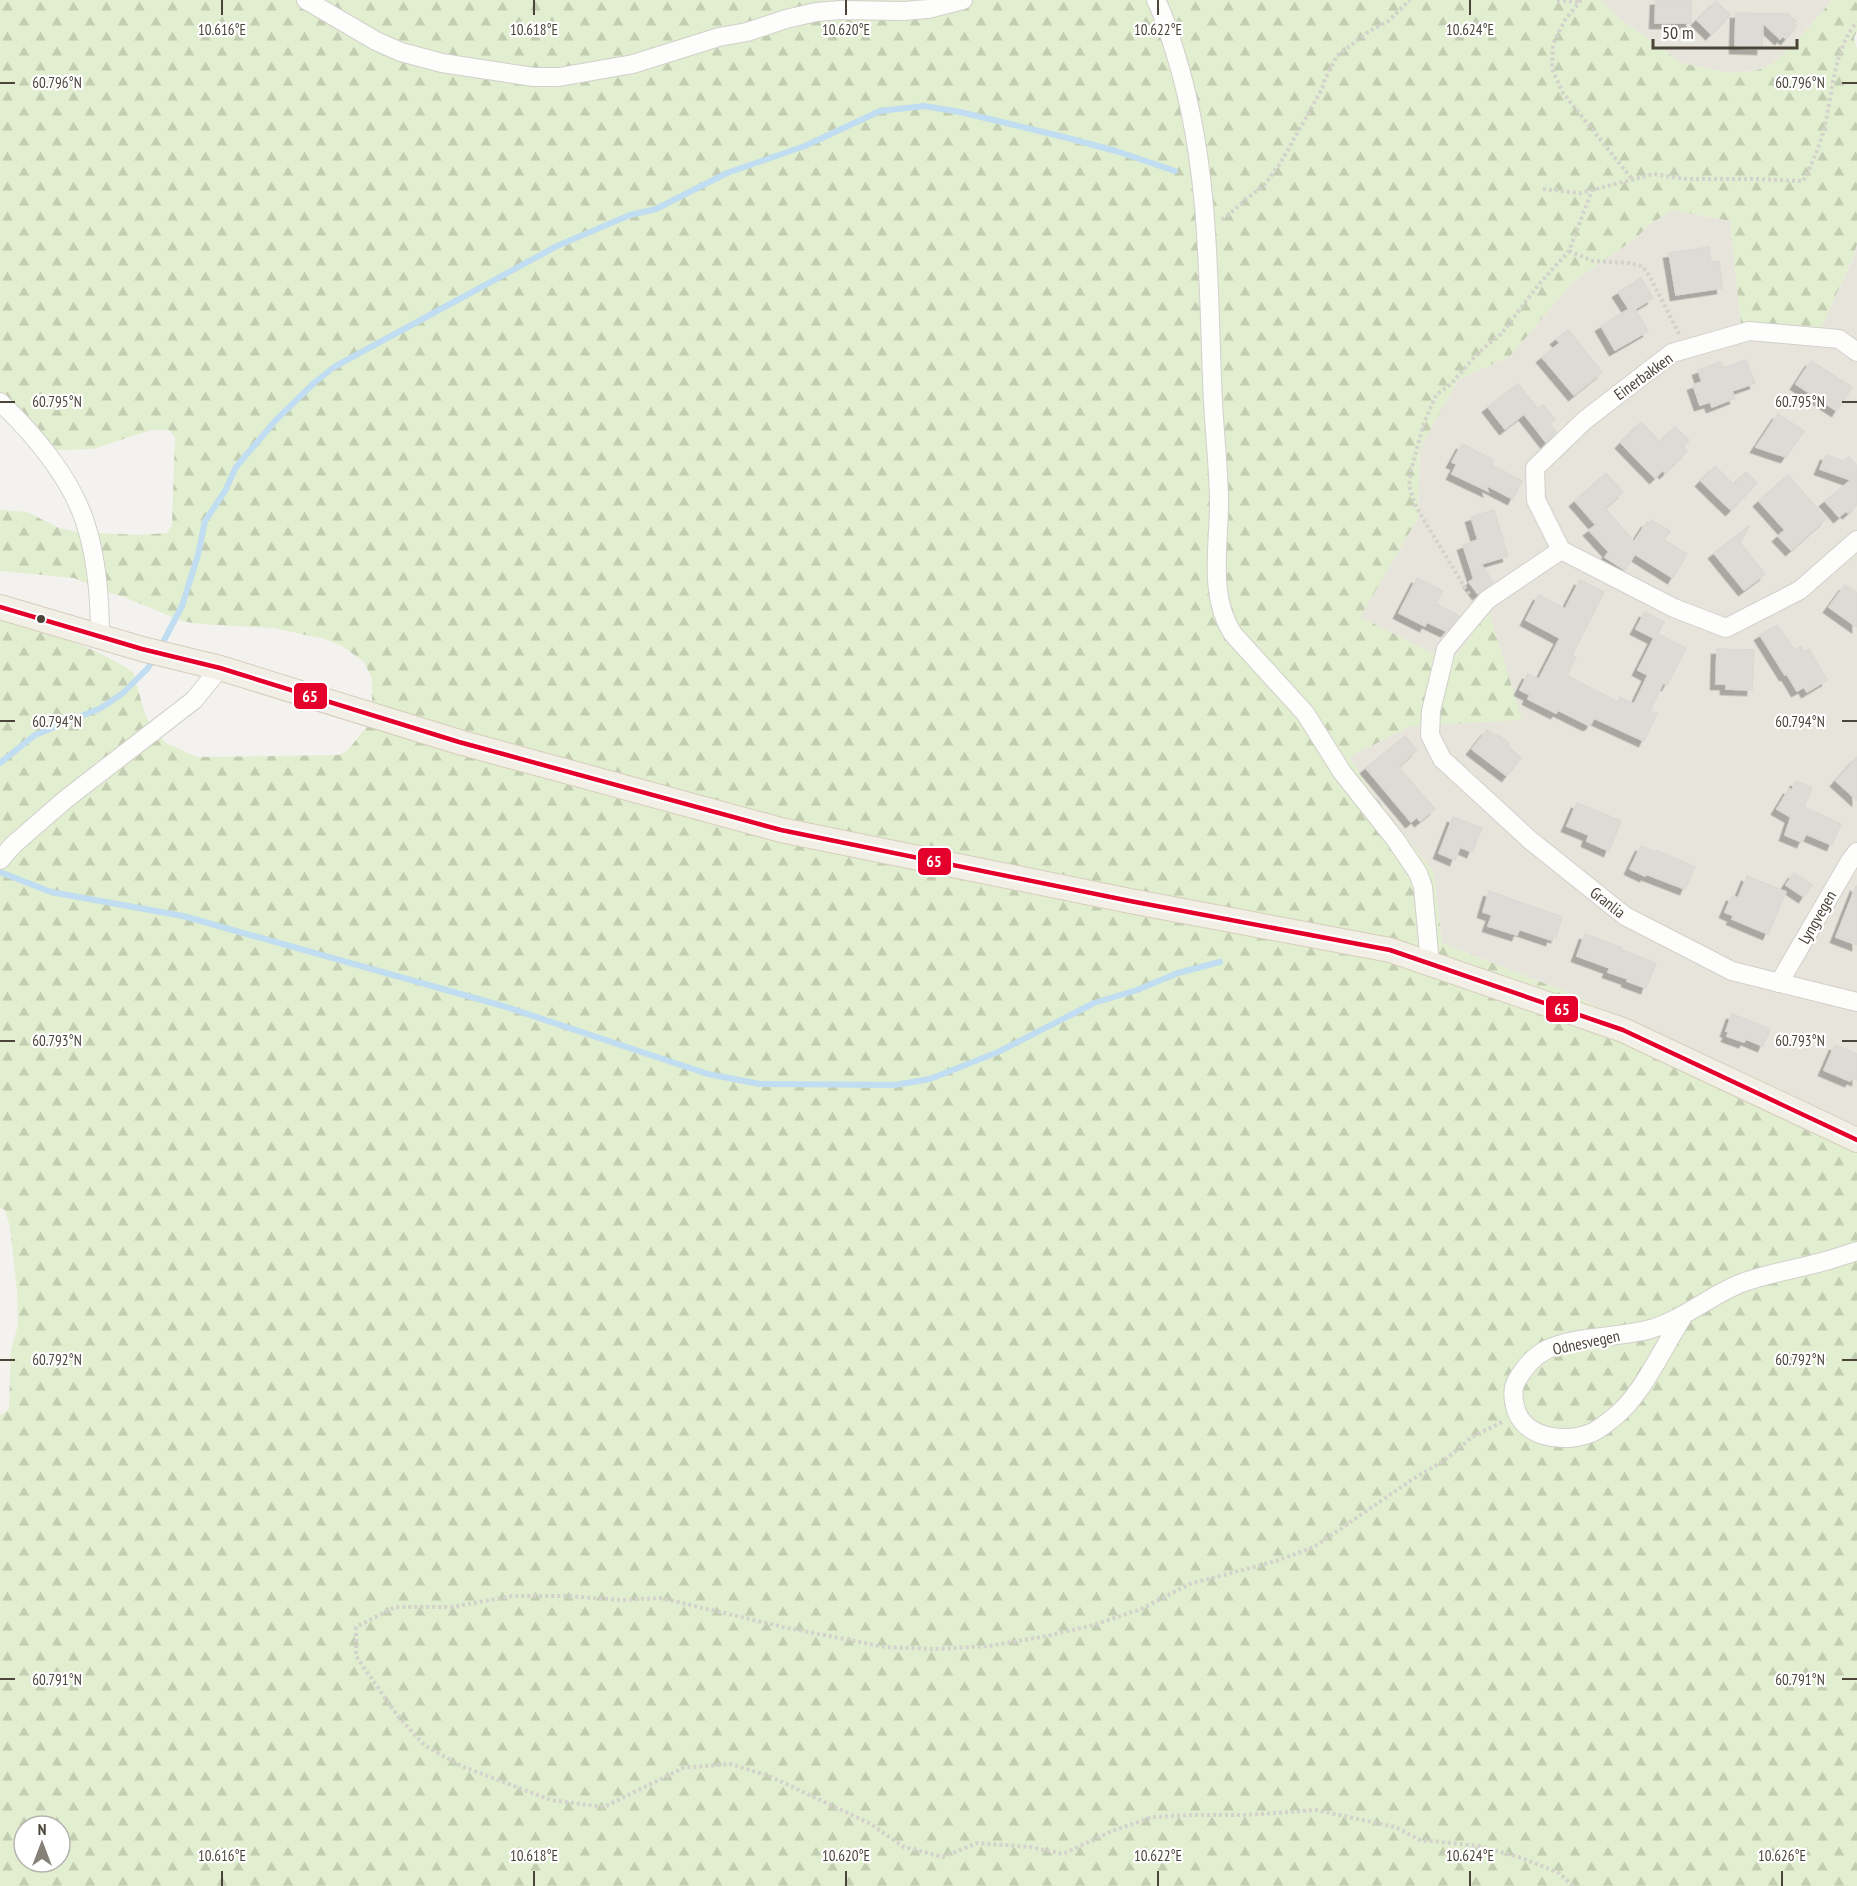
<svg xmlns="http://www.w3.org/2000/svg" width="1857" height="1886" font-family="'PT Sans Narrow',sans-serif">
<defs>
<pattern id="forest-firs" width="22" height="20" patternUnits="userSpaceOnUse" patternTransform="scale(1.5)"><rect width="22" height="20" fill="#e1eecf"/><path d="M5 1l3.5 6h-7zM16 11l3.5 6h-7z" fill="#c3cdb2"/></pattern>
<filter id="shadow"><feDropShadow dx="-5.5" dy="5.5" stdDeviation="0" flood-color="#0004"/></filter>
</defs>
<rect width="100%" height="100%" fill="#f4f2ee"/>
<g fill="#e7e4dc">
<path d="M1601,0H1832L1797,41L1771,65L1755,71L1728,73L1682,63L1615,15Z"/>
<path d="M1673,210L1730,221L1742,333L1816,339L1854,256L1857,244V1130L1740,1074L1618,1018L1569,993L1442,943L1434,873L1371,791L1348,757L1411,726L1428,725L1489,613L1461,648L1451,662L1359,618L1418,518L1420,448L1458,380L1510,356L1572,283L1637,237L1650,224Z"/>
</g>
<path fill="url(#forest-firs)" fill-rule="evenodd" d="M0,0H1601L1615,15L1682,63L1728,73L1754,71L1771,65L1797,41L1832,0H1857V31L1854,38L1857,49V244L1854,255L1816,339L1742,334L1730,221L1673,210L1650,224L1637,237L1572,283L1510,356L1458,380L1420,448L1418,518L1360,617L1451,662L1489,612L1522,720L1411,726L1349,757L1371,791L1434,873L1442,943L1569,993L1618,1018L1740,1074L1757,1078L1857,1130V1886H0V1416L9,1409L11,1350L18,1325L17,1290L10,1227L5,1210L0,1208V619C46,632 92,645 133,672L145,714L153,730L166,743L197,757L339,755L347,751L370,723L372,704V678L364,662L342,646L325,639L273,628L199,624L182,621L124,597L107,592L74,578L0,571V510L27,512L59,528L77,532L140,535L167,533L172,525L175,437L169,430H151L93,449L58,450L0,399ZM24,1826H60V1862H24Z"/>
<g fill="none" stroke-linecap="round" stroke-linejoin="round">
<g stroke="#c0ddf1" stroke-width="6">
<path d="M160,648L182,606L198,555L205,521L225,491L236,467L276,420L314,383L334,367L557,246L630,215L656,209L727,173L805,146L880,111L924,106L960,112L1064,137L1116,151L1175,171"/>
<path d="M0,763L35,735L101,708L123,693L148,668L155,657"/>
<path d="M0,872L51,892L183,916L503,1006L708,1074L760,1084L895,1085L930,1079L998,1052L1094,1003L1137,990L1178,973L1220,962"/>
</g>
</g>
<g fill="#dedbd6" stroke="#dcd9d4" stroke-width="1.5" filter="url(#shadow)">
<path d="M1656,0H1691V23H1655Z"/>
<path d="M1716,1L1730,15L1711,34L1697,20Z"/>
<path d="M1736,13L1788,14L1796,21L1794,24L1797,26L1786,39L1783,36L1780,39L1763,23L1762,49L1735,48Z"/>
<path d="M1709,247L1711,262L1719,261L1722,288L1676,295L1669,253Z"/>
<path d="M1641,278L1653,298L1635,309L1648,331L1615,350L1601,326L1629,309L1618,292Z"/>
<path d="M1568,330L1602,372L1574,395L1542,357L1560,343L1556,339Z"/>
<path d="M1746,360L1755,383L1732,391L1735,398L1712,407L1710,402L1700,405L1693,385L1702,382L1698,370L1721,362L1724,368Z"/>
<path d="M1811,361L1852,387L1837,411L1796,384Z"/>
<path d="M1518,384L1538,409L1543,405L1555,419L1549,423L1556,432L1546,442L1524,414L1505,429L1488,407Z"/>
<path d="M1778,414L1804,431L1786,457L1756,447Z"/>
<path d="M1641,422L1660,442L1675,427L1689,440L1683,447L1687,451L1665,473L1663,470L1655,478L1621,443Z"/>
<path d="M1462,444L1494,460L1492,465L1522,481L1513,499L1486,485L1488,491L1452,474L1457,464L1452,462Z"/>
<path d="M1826,455L1844,461L1849,457L1857,466V505L1848,513L1846,511L1839,517L1825,501L1851,480L1820,469Z"/>
<path d="M1715,466L1734,485L1746,472L1757,483L1731,510L1701,481Z"/>
<path d="M1606,473L1623,492L1605,508L1634,542L1647,522L1649,524L1651,520L1670,531L1664,540L1687,554L1673,578L1635,554L1625,570L1605,557L1609,552L1589,530L1596,525L1575,501Z"/>
<path d="M1788,475L1826,519L1791,550L1778,536L1785,530L1759,501Z"/>
<path d="M1494,510L1508,556L1481,564L1493,582L1478,594L1469,582L1474,579L1463,545L1478,540L1471,517Z"/>
<path d="M1750,525L1740,543L1765,574L1744,590L1714,553Z"/>
<path d="M1417,578L1443,591L1436,604L1459,616L1446,631L1427,622L1425,626L1399,613Z"/>
<path d="M1580,580L1604,592L1572,655L1576,657L1567,675L1573,679L1618,702L1620,697L1634,704L1648,675L1638,670L1654,638L1636,629L1645,612L1664,622L1658,634L1686,648L1667,685L1663,683L1650,711L1657,714L1644,741L1594,718L1591,724L1588,725L1558,710L1556,713L1528,699L1530,695L1520,690L1528,674L1539,679L1560,638L1526,620L1539,595L1565,609Z"/>
<path d="M1845,585L1857,593V627L1829,607Z"/>
<path d="M1777,625L1795,651L1801,646L1804,652L1809,649L1827,680L1807,692L1804,687L1797,691L1787,674L1785,675L1760,635Z"/>
<path d="M1717,649L1754,650L1752,690L1726,689V684H1716Z"/>
<path d="M1487,730L1495,736L1497,734L1509,743L1507,745L1521,758L1507,776L1472,749Z"/>
<path d="M1405,736L1417,750L1398,767L1435,809L1420,821L1417,817L1411,822L1366,768Z"/>
<path d="M1857,757V800L1836,781Z"/>
<path d="M1796,781L1812,788L1804,807L1841,824L1832,845L1806,834L1802,842L1785,835L1791,817L1777,809L1789,789L1792,790Z"/>
<path d="M1577,803L1621,821L1609,851L1587,841L1589,835L1567,826Z"/>
<path d="M1453,817L1482,828L1472,852L1460,847L1455,860L1439,853Z"/>
<path d="M1641,846L1655,852L1656,850L1695,867L1685,889L1646,874L1645,876L1630,869Z"/>
<path d="M1794,873L1812,885L1804,897L1786,885Z"/>
<path d="M1747,876L1786,892L1768,934L1732,919L1734,916L1725,912L1732,896L1738,898Z"/>
<path d="M1856,886L1857,887V945L1836,937Z"/>
<path d="M1489,891L1562,917L1556,937L1552,936L1551,940L1521,930H1519L1517,935L1488,926L1492,915L1483,912Z"/>
<path d="M1585,934L1622,948L1621,950L1656,963L1646,988L1627,981L1628,979L1608,972L1610,968L1577,956Z"/>
<path d="M1732,1014L1770,1029L1763,1046L1746,1039L1744,1042L1727,1036L1729,1032L1726,1031Z"/>
<path d="M1835,1045L1857,1054V1080L1852,1078L1850,1081L1824,1070Z"/>
</g>
<g fill="none" stroke-linecap="round" stroke-linejoin="round">
<defs>
<g id="minor">
<path d="M306,0L376,41L401,52L442,63L534,77H559L633,64L719,37L747,32L786,19L816,12L841,10L904,11L928,9L963,0"/>
<path d="M1156,0C1167,22 1173,46 1180,69C1209,172 1208,273 1212,379C1213,418 1218,458 1219,497C1220,542 1207,594 1233,634L1305,713L1342,772L1395,839L1418,873L1423,887L1430,964"/>
<path d="M1857,352L1839,339L1749,331L1672,353L1585,420L1535,468L1536,500L1561,550L1674,608L1726,628L1800,590L1857,540"/>
<path d="M0,402C33,433 71,478 85,522C97,558 100,599 100,636"/>
<path d="M1561,550L1487,600L1446,649L1431,711L1430,735L1442,759L1530,840L1625,916L1732,971L1857,1002"/>
<path d="M0,860L13,845L66,799L194,700L220,668"/>
<path d="M1779,983L1850,861L1857,852"/>
<path d="M1682,1318C1662,1349 1642,1396 1613,1418C1607,1423 1598,1430 1591,1433C1564,1444 1522,1438 1515,1406C1513,1398 1512,1388 1517,1380C1524,1368 1535,1355 1548,1349C1580,1335 1618,1338 1651,1329C1684,1319 1708,1297 1739,1284C1764,1274 1792,1270 1818,1263C1831,1260 1844,1255 1857,1251"/>
</g>
<path id="major" d="M0,607L142,649L220,668L459,742L781,830L1130,901L1390,950L1623,1030L1857,1140"/>
</defs>
<use href="#minor" stroke="#d2d0cb" stroke-width="20"/>
<use href="#major" stroke="#d6cebb" stroke-width="26"/>
<g stroke="#d3d2cc" stroke-width="4" stroke-dasharray="3 3" stroke-linecap="butt">
<path d="M1557,0L1579,2"/>
<path d="M1581,0L1565,20L1553,44L1552,69L1563,93L1632,179"/>
<path d="M1543,189L1580,193L1654,174L1685,179H1758L1803,181C1812,165 1819,147 1824,129C1833,94 1833,50 1857,22"/>
<path d="M1222,220L1266,183L1281,162L1322,89L1325,79L1337,56L1368,32L1388,21L1410,0"/>
<path d="M1569,251L1593,261L1628,263L1642,266L1649,275L1679,334"/>
<path d="M1469,594L1425,522L1415,504L1409,486L1411,470L1424,423L1436,395L1451,384L1478,353L1501,334L1540,283L1569,251L1592,190"/>
<path d="M1502,1422L1472,1437L1446,1459L1410,1481L1314,1547L1276,1561L1190,1584L1141,1609L1094,1625L1047,1636L989,1646L935,1649L885,1647L783,1627L661,1598L622,1600L567,1596H512L452,1607H395L356,1627V1656L397,1715L424,1745L461,1766L551,1800L604,1807L683,1768L730,1764L769,1776L869,1823L904,1847L943,1857L977,1843L1031,1847L1063,1854L1112,1831L1153,1817L1190,1815H1245L1316,1810L1395,1827L1420,1840L1479,1846L1522,1858L1559,1873L1573,1886"/>
</g>
<use href="#minor" stroke="#fdfdfc" stroke-width="18"/>
<use href="#major" stroke="#f2efe6" stroke-width="24"/>
<defs>
<path id="bus-1" d="M0,607L142,649L220,668L459,742L781,830L1130,901L1390,950L1623,1030L1857,1140"/>
</defs>
<use href="#bus-1" stroke="#fff" stroke-width="9"/>
<use href="#bus-1" stroke="#e4002b" stroke-width="4.5"/>
</g>
<path fill="none" stroke="#4b4439" stroke-width="2" d="M222,0V15M534,0V15M846,0V15M1158,0V15M1470,0V15M0,83H15M1842,83H1857M0,402H15M1842,402H1857M0,721H15M1842,721H1857M0,1041H15M1842,1041H1857M0,1360H15M1842,1360H1857M0,1679H15M1842,1679H1857M222,1871V1886M534,1871V1886M846,1871V1886M1158,1871V1886M1470,1871V1886M1782,1871V1886"/>
<circle fill="#4b4439" stroke="#fff" stroke-width="2" cx="41" cy="619" r="5"/>
<g text-anchor="middle" dominant-baseline="central" stroke-width="4.5" stroke-linejoin="round" paint-order="stroke">
<g font-size="16" fill="#4b4439" stroke="#fff">
<text transform="translate(1643 376) rotate(-36)">Einerbakken</text>
<text transform="translate(1608 902) rotate(38)">Granlia</text>
<text transform="translate(1817 917) rotate(-60)">Lyngvegen</text>
<text transform="translate(1586 1342) rotate(-12)">Odnesvegen</text>
</g>
</g>
<g font-size="15" text-anchor="middle" fill="#4b4439" stroke="#fff" stroke-width="4.5" stroke-linejoin="round" paint-order="stroke">
<text x="222" y="35">10.616°E</text>
<text x="534" y="35">10.618°E</text>
<text x="846" y="35">10.620°E</text>
<text x="1158" y="35">10.622°E</text>
<text x="1470" y="35">10.624°E</text>
<text x="57" y="88">60.796°N</text>
<text x="1800" y="88">60.796°N</text>
<text x="57" y="407">60.795°N</text>
<text x="1800" y="407">60.795°N</text>
<text x="57" y="727">60.794°N</text>
<text x="1800" y="727">60.794°N</text>
<text x="57" y="1046">60.793°N</text>
<text x="1800" y="1046">60.793°N</text>
<text x="57" y="1365">60.792°N</text>
<text x="1800" y="1365">60.792°N</text>
<text x="57" y="1685">60.791°N</text>
<text x="1800" y="1685">60.791°N</text>
<text x="222" y="1861">10.616°E</text>
<text x="534" y="1861">10.618°E</text>
<text x="846" y="1861">10.620°E</text>
<text x="1158" y="1861">10.622°E</text>
<text x="1470" y="1861">10.624°E</text>
<text x="1782" y="1861">10.626°E</text>
</g>
<g stroke="#fff" stroke-width="2">
<rect x="293" y="682" width="35" height="28" rx="6" fill="#e4002b"/>
<rect x="917" y="847" width="35" height="29" rx="6" fill="#e4002b"/>
<rect x="1545" y="995" width="34" height="28" rx="6" fill="#e4002b"/>
</g>
<g font-size="16" text-anchor="middle" font-weight="bold" fill="#fff">
<text x="310" y="702">65</text>
<text x="934" y="867">65</text>
<text x="1562" y="1015">65</text>
</g>
<g transform="translate(42 1844)"><circle r="28" fill="#ffffff" stroke="#b7b4b0" stroke-width="1.5"/>
<path d="M0-4.5L10 22L0 15L-10 22Z" fill="#868178"/>
<text y="-9" font-size="16" font-weight="bold" text-anchor="middle" fill="#4b4439">N</text>
</g>
<path d="M1653 39v9h144v-9" fill="none" stroke="#4b4439" stroke-width="3"/>
<text x="1662" y="39" font-size="18" fill="#4b4439" stroke="#ffffff" stroke-width="4.5" paint-order="stroke">50 m</text>
</svg>
